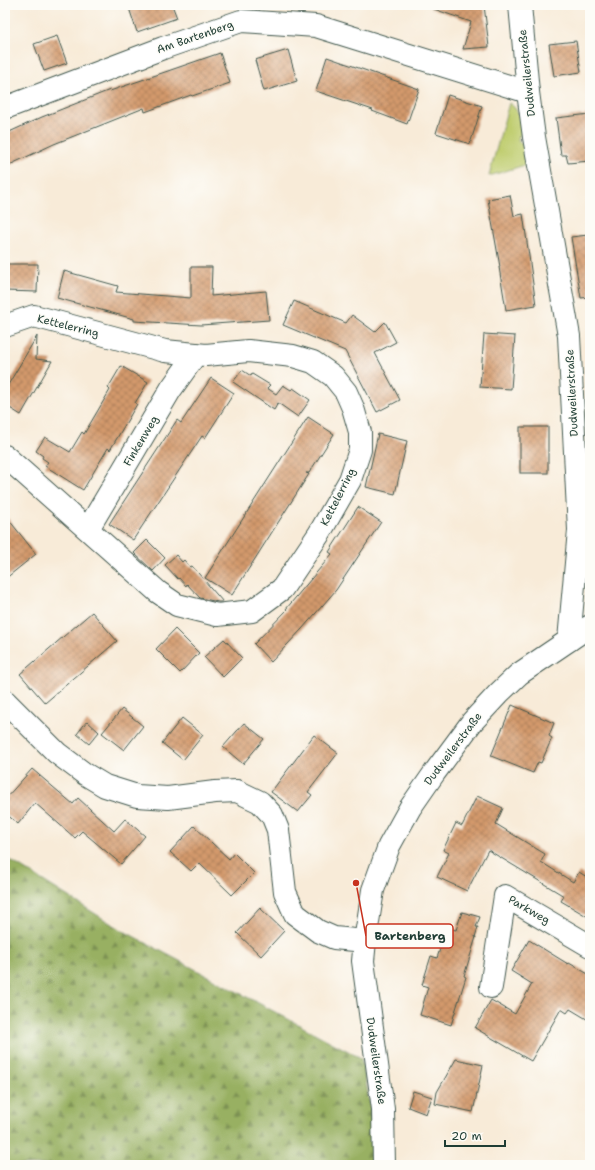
<svg xmlns="http://www.w3.org/2000/svg" width="595" height="1170" font-family="'Shantell Sans',sans-serif">
<defs>
<pattern id="forest-firs" width="22" height="20" patternUnits="userSpaceOnUse"><rect width="22" height="20" fill="#98b062"/><path d="M5 1l3.5 6h-7zM16 11l3.5 6h-7z" fill="#7b9052"/></pattern>
<pattern id="building-cross-hatch" width="8" height="8" patternUnits="userSpaceOnUse"><rect width="8" height="8" fill="#d3996c"/><path d="M0 0l8 8M0 8l8-8" fill="none" stroke="#ab7e5a"/></pattern>
</defs>
<rect width="100%" height="100%" fill="#fdfcf7"/>
<filter id="ink" filterUnits="userSpaceOnUse"><feTurbulence type="fractalNoise" baseFrequency=".025" numOctaves="2"/><feDisplacementMap in="SourceGraphic" scale="8" xChannelSelector="R" yChannelSelector="G"/><feConvolveMatrix kernelMatrix="1 2 1 2 8 2 1 2 1" color-interpolation-filters="sRGB"/></filter>
<filter id="wash" filterUnits="userSpaceOnUse"><feTurbulence type="fractalNoise" baseFrequency=".012" numOctaves="4" result="noise"/><feDisplacementMap in="SourceGraphic" scale="16" xChannelSelector="R" yChannelSelector="G"/><feGaussianBlur stdDeviation="0.9" result="paint"/><feColorMatrix in="noise" values="0 0 0 0 0 0 0 0 0 0 0 0 0 0 0 0 0 1.4 0 .05"/><feComposite in="paint" operator="in"/></filter>
<g filter="url(#wash)">
<rect width="100%" height="100%" fill="#f8ebd8"/>
<path fill="#c0cd6f" stroke="#708552" d="M509,103C521,111 520,120 522,133L519,136L518,140L520,143L524,145L527,160L524,161L525,165L489,176Z"/>
<path fill="url(#forest-firs)" stroke="#5c764b" d="M5,857L118,928L361,1058C368,1093 377,1129 371,1165H5Z"/>
<g id="blocks">
<g fill="url(#building-cross-hatch)">
<path d="M128,5H172L177,18L137,32Z"/>
<path d="M431,5H484L489,47L463,49L471,22L431,8Z"/>
<path d="M57,36L67,63L44,71L34,44Z"/>
<path d="M576,41L581,72L554,76L549,44Z"/>
<path d="M288,50L297,81L264,91L255,60Z"/>
<path d="M220,53L230,83L192,96L191,95L145,112L144,108L54,144L5,167V134L42,117L110,90V91Z"/>
<path d="M327,57L419,89L407,124L372,111L373,110L316,91Z"/>
<path d="M448,95L482,106L470,144L436,133Z"/>
<path d="M590,114V161L568,163L566,155H561L556,118Z"/>
<path d="M510,195L514,216L523,214L536,305L506,310L499,267H500L488,199Z"/>
<path d="M588,235L590,249V297L581,298L571,237Z"/>
<path d="M5,264H38L37,292L5,291Z"/>
<path d="M191,267H212L211,296L266,291L269,320L201,325L134,321V319L57,298L64,271L118,286L116,292L191,298Z"/>
<path d="M294,301L346,323L352,315L375,332L385,322L396,342L375,353L400,400L377,412L345,351L283,325Z"/>
<path d="M484,334L515,336L511,389L480,387Z"/>
<path d="M37,336L36,359L52,361L21,415L5,405V390Z"/>
<path d="M121,366L148,382L135,403L137,404L110,450L108,448L83,490L45,466L48,462L42,458L43,456L36,451L45,437L70,452L82,432L84,434L110,390L108,388Z"/>
<path d="M242,370L251,376L252,374L270,385L267,388L276,394L283,385L291,390L293,388L310,400L298,417L278,403L274,410L233,382Z"/>
<path d="M211,378L234,393L205,438L202,436L133,540L109,524L177,420L181,423Z"/>
<path d="M308,417L334,434L309,473H306L309,474L232,595L205,578Z"/>
<rect x="520" y="427" width="28" height="46"/>
<path d="M378,434L407,441L395,494L366,487Z"/>
<path d="M358,507L381,522L336,590L302,629L271,662L254,644L287,610L286,609L332,554L329,552Z"/>
<path d="M5,515L36,554L5,579Z"/>
<path d="M147,540L165,558L153,571L134,553Z"/>
<path d="M176,555L182,562L184,560L190,567L192,566L223,602H218L200,598L187,584L186,586L179,578L178,579L165,565Z"/>
<path d="M92,612L117,641L45,703L20,674Z"/>
<path d="M175,629L199,653L180,673L156,649Z"/>
<path d="M224,639L242,658L223,677L204,657Z"/>
<path d="M512,705L554,723L549,736L552,738L541,763L538,762L533,773L491,756Z"/>
<path d="M122,709L143,726L124,750L102,733Z"/>
<path d="M182,718L203,735L183,760L162,743Z"/>
<path d="M87,721L99,732L89,744L77,734Z"/>
<path d="M244,723L264,739L243,764L223,747Z"/>
<path d="M314,735L338,753L308,792L312,795L298,812L271,792Z"/>
<path d="M32,769L73,804L78,798L114,831L125,819L145,836L121,864L82,831L75,838L35,803L18,824L5,813V799Z"/>
<path d="M477,796L503,808L496,824L545,854L541,862L573,882L579,872L590,879V918L561,901L564,896L488,850L467,891L437,877L449,853L443,850L456,823L462,826Z"/>
<path d="M194,826L229,859L234,853L254,873L232,895L199,863L191,871L170,852Z"/>
<path d="M260,908L284,931L261,956L237,933Z"/>
<path d="M462,912L480,917L476,927H478L475,937H476L464,976L466,977L451,1025L420,1015L428,987L422,985L431,956L437,958L447,928L456,930Z"/>
<path d="M529,940L568,964L569,963L590,975V1021L570,1009L567,1013L561,1009L531,1061L475,1028L491,1000L515,1014L532,984L511,971Z"/>
<path d="M456,1059L483,1065L473,1112L435,1104L437,1092Z"/>
<path d="M413,1091L432,1097L426,1114L408,1107Z"/>
</g>
</g>
</g>
<g filter="url(#ink)">
<use href="#blocks" fill-opacity="0" stroke="#40574d" stroke-width="1"/>
<g fill="none" stroke-linecap="round" stroke-linejoin="round">
<defs>
<g id="street">
<path d="M520,5L528,92L534,137L569,336L579,530L569,640"/>
<path d="M5,108L163,48L241,21L316,26L528,92"/>
<path d="M5,326L34,316L165,351L206,355L248,351L293,356L313,362L333,376L346,392L353,408L360,432V450L350,480L319,534L282,589L252,611L217,615L177,605L158,592L5,456"/>
<path d="M88,529L171,389L196,354"/>
<path d="M5,701L57,753L85,774L105,786L137,796L168,798L215,792L237,791L260,802L272,815L278,830L285,892L295,914L318,931L334,938L365,941"/>
<path d="M491,987L505,896L590,946"/>
</g>
<path id="secondary" d="M384,1165L383,1109L363,961L365,941L373,890L389,846L410,808L435,772L472,722L499,693L519,674L590,626"/>
</defs>
<use href="#street" stroke="#40574d" stroke-width="24"/>
<use href="#secondary" stroke="#40574d" stroke-width="24"/>
<use href="#street" stroke="#fff" stroke-width="22"/>
<use href="#secondary" stroke="#fff" stroke-width="22"/>
</g>
</g>
<g text-anchor="middle" dominant-baseline="central" stroke-width="3" stroke-linejoin="round" paint-order="stroke">
<g font-size="11" fill="#1f3d34" stroke="#fdfcf7">
<text transform="translate(195 37) rotate(-19)">Am Bartenberg</text>
<text transform="translate(527 73) rotate(-96)">Dudweilerstraße</text>
<text transform="translate(68 326) rotate(14)">Kettelerring</text>
<text transform="translate(572 393) rotate(-93)">Dudweilerstraße</text>
<text transform="translate(141 441) rotate(-59)">Finkenweg</text>
<text transform="translate(338 497) rotate(-63)">Kettelerring</text>
<text transform="translate(453 749) rotate(-53)">Dudweilerstraße</text>
<text transform="translate(529 910) rotate(30)">Parkweg</text>
<text transform="translate(376 1061) rotate(82)">Dudweilerstraße</text>
</g>
</g>
<path fill="none" stroke="#c8321e" stroke-width="1.5" d="M356 883L366 936"/>
<circle fill="#c8321e" stroke="#fdfcf7" stroke-width="1.5" cx="356" cy="883" r="4"/>
<rect fill="#fdfcf7" stroke="#c8321e" stroke-width="1.5" x="366" y="924" width="87" height="24" rx="4"/>
<g font-size="12" text-anchor="middle" font-weight="bold" fill="#1f3d34">
<text x="410" y="940">Bartenberg</text>
</g>
<rect width="595" height="1170" fill="none" stroke="#fdfcf7" stroke-width="20"/>
<path d="M445 1140v6h60v-6" fill="none" stroke="#1f3d34" stroke-width="2"/>
<text x="451" y="1140" font-size="12" fill="#1f3d34" stroke="#fdfcf7" stroke-width="3" paint-order="stroke">20 m</text>
</svg>
